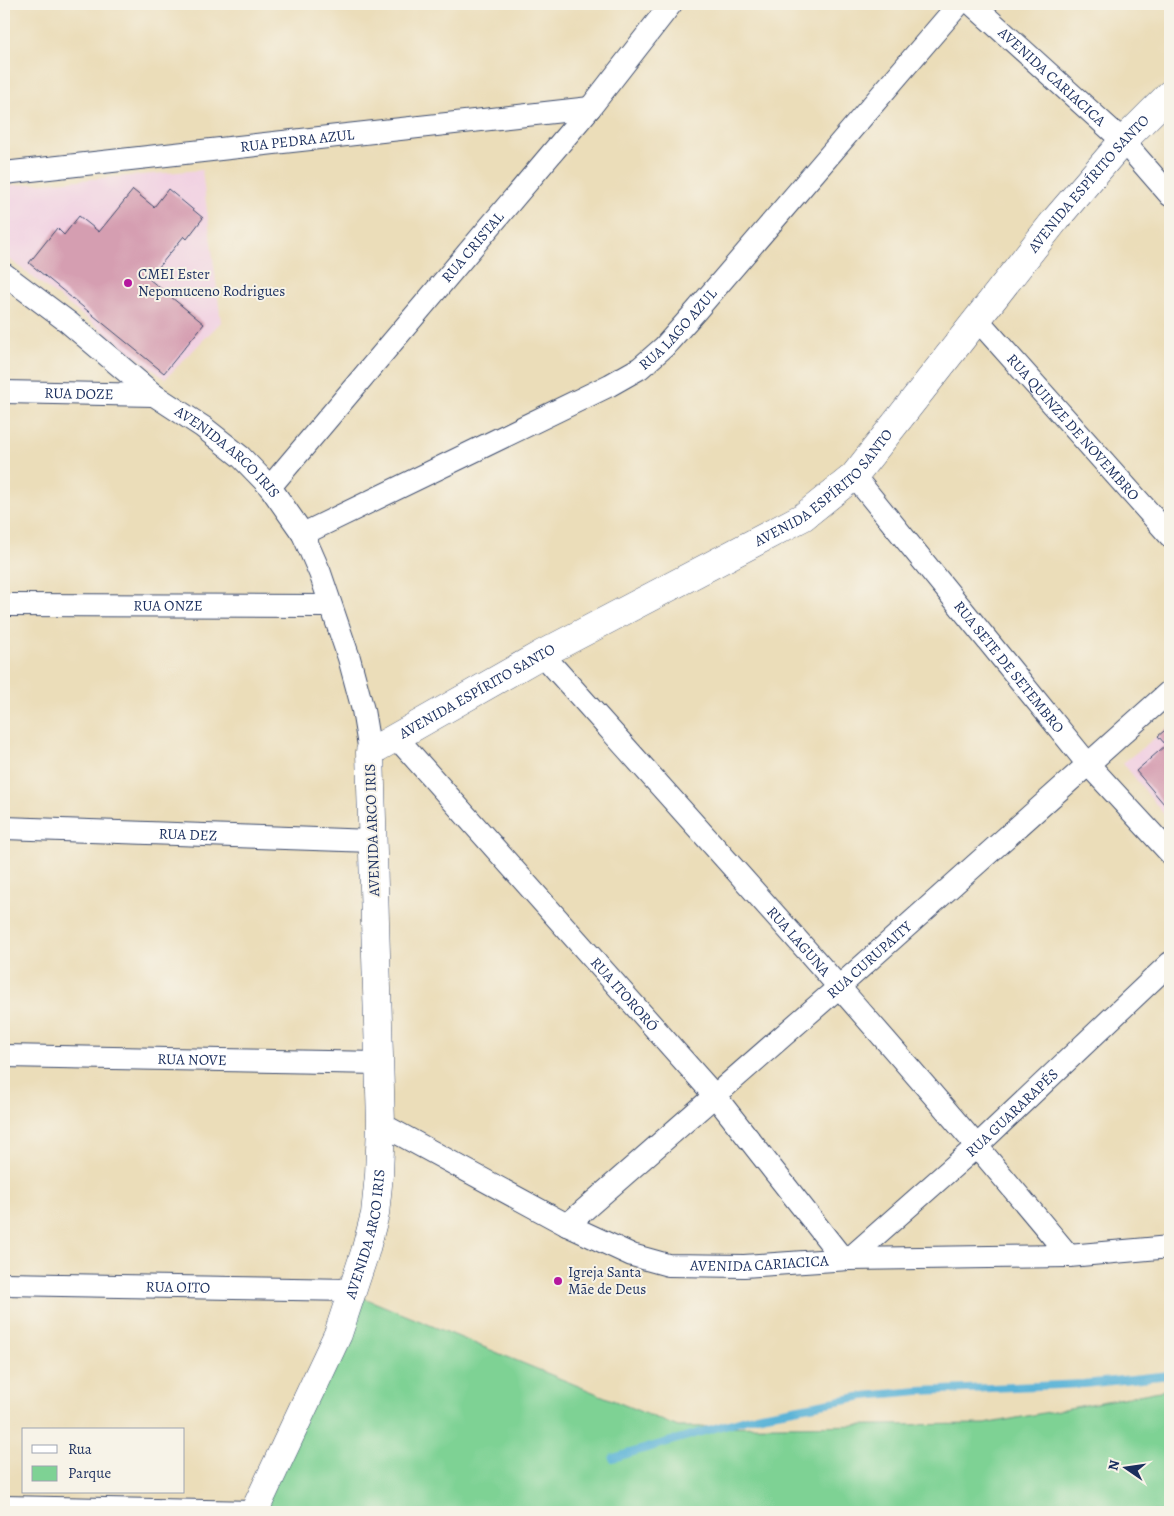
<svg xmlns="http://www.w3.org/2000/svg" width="1174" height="1516" font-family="Alegreya,serif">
<rect width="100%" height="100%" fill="#f7f3e8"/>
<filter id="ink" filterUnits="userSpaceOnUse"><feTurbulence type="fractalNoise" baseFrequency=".02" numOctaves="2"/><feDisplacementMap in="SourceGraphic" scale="10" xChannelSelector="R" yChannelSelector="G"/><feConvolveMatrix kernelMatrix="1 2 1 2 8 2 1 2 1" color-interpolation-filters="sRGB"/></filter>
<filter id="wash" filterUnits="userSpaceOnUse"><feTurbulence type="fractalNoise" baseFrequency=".0096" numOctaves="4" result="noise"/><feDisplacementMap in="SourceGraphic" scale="20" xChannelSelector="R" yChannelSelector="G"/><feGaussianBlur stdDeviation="1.12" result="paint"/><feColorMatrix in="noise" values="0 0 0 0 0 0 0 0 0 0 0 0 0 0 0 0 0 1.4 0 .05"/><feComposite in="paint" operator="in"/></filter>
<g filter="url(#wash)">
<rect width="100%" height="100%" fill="#ebddb9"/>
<g fill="#f1d0e2">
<path d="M202,170L221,322L165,379L4,255V186Z"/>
<path d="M1170,726V822L1123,763Z"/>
</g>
<path fill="#7ed294" stroke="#4c8079" d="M352,1293L678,1427L985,1424L1170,1389V1512H249Z"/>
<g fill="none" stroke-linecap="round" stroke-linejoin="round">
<path stroke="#5ab3d7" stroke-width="8" d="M613,1458L756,1416L864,1396L919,1391L1084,1384L1170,1375"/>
</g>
<g id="blocks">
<g fill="#d59eb1">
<path d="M168,189L203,218L187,239L184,236L149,279L204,324L164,373L29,263L57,228L64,235L79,216L99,232L133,190L154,207Z"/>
<path d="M1170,726V811L1136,771L1166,745L1158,736Z"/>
</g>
</g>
</g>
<g filter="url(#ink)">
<use href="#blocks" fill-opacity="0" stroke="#3a496c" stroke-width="1"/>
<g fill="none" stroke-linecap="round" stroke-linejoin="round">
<defs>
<g id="minor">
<path id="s1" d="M972,4L1123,141L1170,195"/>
<path id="s2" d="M4,173L590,108"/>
<path id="s3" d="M4,274L68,322L154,395L203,427L241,457L270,487L303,534L320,573L349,658L363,710L370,752"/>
<path id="s4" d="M976,318L1170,536"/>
<path id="s5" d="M4,392L154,395"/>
<path id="s6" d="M854,476L1087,763L1170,853"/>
<path id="s7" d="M270,487L590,108L671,4"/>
<path id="s8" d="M303,534L610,385L640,368L664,347L696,311L959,4"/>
<path id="s9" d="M4,605L330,606"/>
<path id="s10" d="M542,654C720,853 899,1050 1069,1256"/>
<path id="s11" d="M396,737L715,1096L843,1259"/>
<path id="s12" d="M4,828L372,841"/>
<path id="s13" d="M4,1056L379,1063"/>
<path id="s14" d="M381,1124L567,1225L632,1255L668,1265L744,1266L849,1259L1069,1256L1170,1247"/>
<path id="s15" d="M567,1225L840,986L1170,691"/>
<path id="s16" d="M849,1259L978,1145L1170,963"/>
<path id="s17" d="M4,1284L351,1290"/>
<path d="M4,1507L255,1512"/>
</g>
<g id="tertiary">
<path id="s18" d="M254,1512L338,1334L365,1252L375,1214L379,1175L381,1124L370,752L542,654L803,517L854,476L1056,219L1123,141L1170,94"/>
</g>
</defs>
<use href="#minor" stroke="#3a496c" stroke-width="24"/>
<use href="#tertiary" stroke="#3a496c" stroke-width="29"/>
<use href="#minor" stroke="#fff" stroke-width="22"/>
<use href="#tertiary" stroke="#fff" stroke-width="28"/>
</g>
</g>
<g fill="#b5179e" stroke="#f7f3e8" stroke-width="2">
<circle cx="128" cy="283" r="5"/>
<circle cx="558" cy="1281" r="5"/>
</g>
<g text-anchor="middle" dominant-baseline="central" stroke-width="4" stroke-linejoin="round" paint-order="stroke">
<g font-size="15" fill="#1b2f5e" stroke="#f7f3e8">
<text stroke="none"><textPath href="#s1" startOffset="108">AVENIDA CARIACICA</textPath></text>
<text stroke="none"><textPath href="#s2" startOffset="295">RUA PEDRA AZUL</textPath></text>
<text stroke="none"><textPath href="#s18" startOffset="1718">AVENIDA ESPÍRITO SANTO</textPath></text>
<text stroke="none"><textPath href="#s7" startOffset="314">RUA CRISTAL</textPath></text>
<text stroke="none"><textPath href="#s8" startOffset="430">RUA LAGO AZUL</textPath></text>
<text stroke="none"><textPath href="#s5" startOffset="75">RUA DOZE</textPath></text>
<text stroke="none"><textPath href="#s4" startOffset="146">RUA QUINZE DE NOVEMBRO</textPath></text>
<text stroke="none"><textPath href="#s3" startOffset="286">AVENIDA ARCO IRIS</textPath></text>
<text stroke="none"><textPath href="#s18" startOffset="1312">AVENIDA ESPÍRITO SANTO</textPath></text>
<text stroke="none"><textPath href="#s9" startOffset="164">RUA ONZE</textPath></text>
<text stroke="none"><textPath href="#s6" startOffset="246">RUA SETE DE SETEMBRO</textPath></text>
<text stroke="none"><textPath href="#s18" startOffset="908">AVENIDA ESPÍRITO SANTO</textPath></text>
<text transform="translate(372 830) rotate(-92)">AVENIDA ARCO IRIS</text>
<text stroke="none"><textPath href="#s12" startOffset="184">RUA DEZ</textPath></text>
<text stroke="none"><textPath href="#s10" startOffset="385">RUA LAGUNA</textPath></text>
<text stroke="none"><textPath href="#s15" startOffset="402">RUA CURUPAITY</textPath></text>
<text stroke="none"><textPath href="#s11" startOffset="344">RUA ITORORÓ</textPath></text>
<text stroke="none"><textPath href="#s13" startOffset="188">RUA NOVE</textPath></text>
<text stroke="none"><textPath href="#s16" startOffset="219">RUA GUARARAPÉS</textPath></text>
<text stroke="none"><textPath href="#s18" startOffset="301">AVENIDA ARCO IRIS</textPath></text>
<text stroke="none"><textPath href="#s14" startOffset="412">AVENIDA CARIACICA</textPath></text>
<text stroke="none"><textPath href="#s17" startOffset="174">RUA OITO</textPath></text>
</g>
<g font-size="15" fill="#1b2f5e" stroke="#f7f3e8" text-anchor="start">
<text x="138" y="274">CMEI Ester<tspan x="138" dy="17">Nepomuceno Rodrigues</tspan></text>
<text x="568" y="1272">Igreja Santa<tspan x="568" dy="17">Mãe de Deus</tspan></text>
</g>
</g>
<rect width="1174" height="1516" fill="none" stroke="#f7f3e8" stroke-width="20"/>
<rect x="22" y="1428" width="162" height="65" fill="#f7f3e8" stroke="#9fa5b1"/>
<rect x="32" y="1445" width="25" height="8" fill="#ffffff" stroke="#9fa5b1"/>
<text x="68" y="1454" font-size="15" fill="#1b2f5e">Rua</text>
<rect x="32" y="1466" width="25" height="15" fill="#7ed294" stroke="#9fa5b1"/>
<text x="68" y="1478" font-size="15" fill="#1b2f5e">Parque</text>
<g transform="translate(1126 1468) rotate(283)" stroke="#f7f3e8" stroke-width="4" paint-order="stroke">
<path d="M0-4L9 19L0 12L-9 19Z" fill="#1b2f5e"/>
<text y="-8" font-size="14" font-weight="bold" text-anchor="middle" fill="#1b2f5e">N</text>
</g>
</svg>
